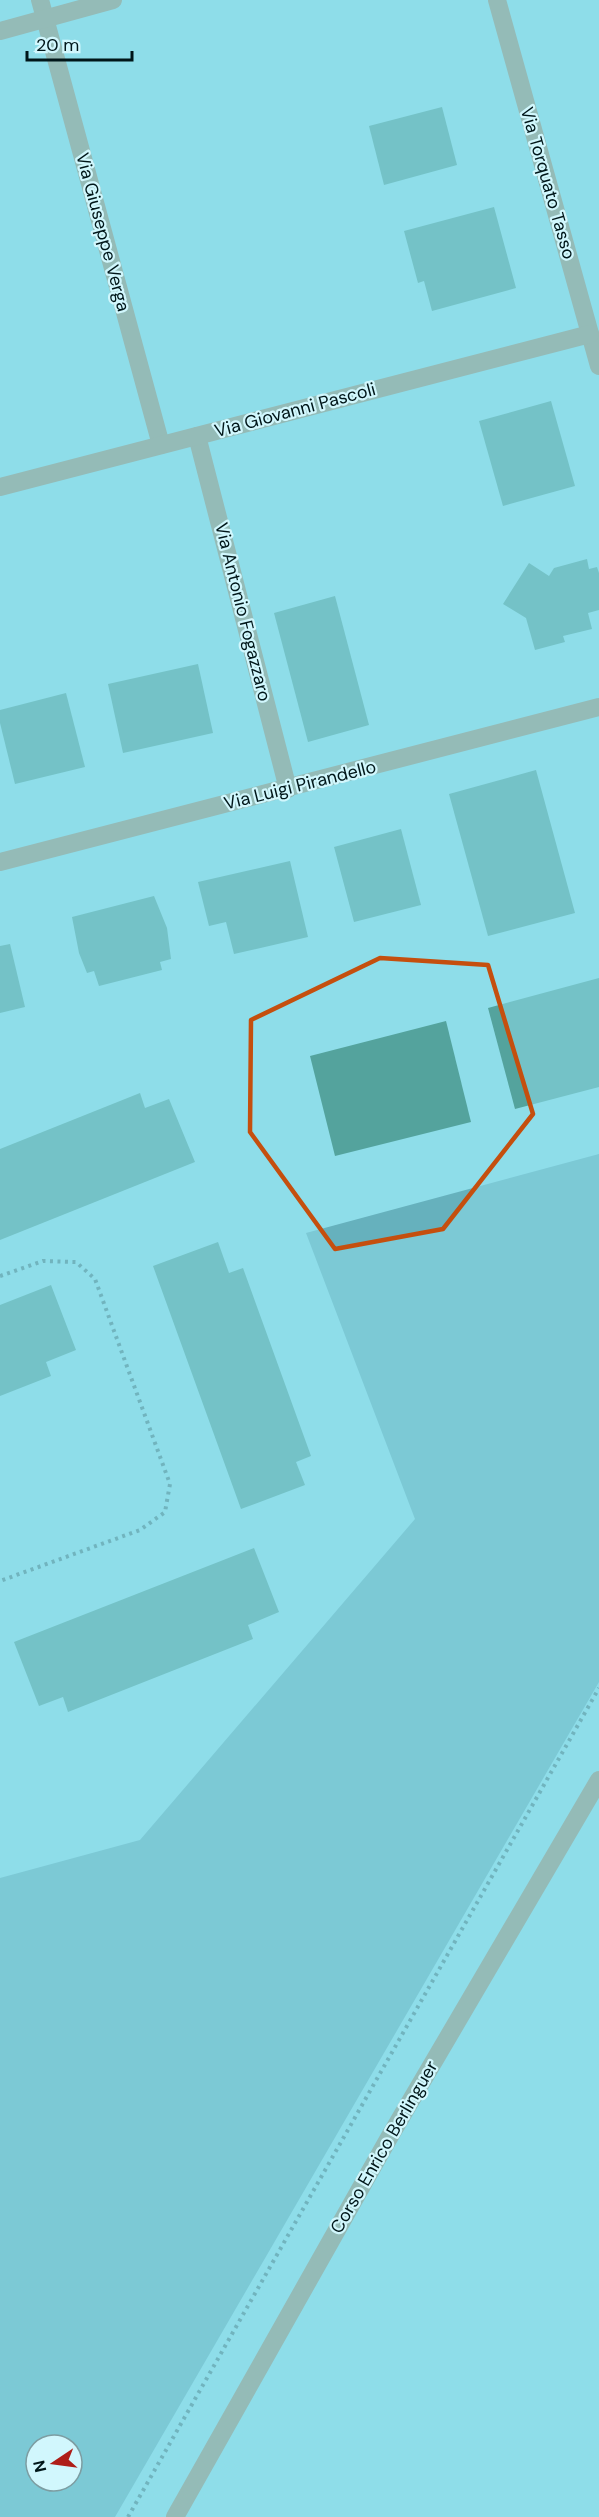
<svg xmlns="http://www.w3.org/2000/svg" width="599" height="2517" font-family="'DM Sans',sans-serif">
<rect width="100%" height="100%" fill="#8edde9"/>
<path fill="#66b1bd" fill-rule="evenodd" d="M599,1154V1682L115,2517H0V1878L140,1840L415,1519L306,1233ZM36,2445H72V2481H36Z"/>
<g fill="#54a39d">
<path d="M442,107L457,165L384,185L369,126Z"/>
<path d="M494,207L516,288L432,311L424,281L418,283L404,231Z"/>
<path d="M551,401L575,486L503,506L479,421Z"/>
<path d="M587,559L589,569L597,567L599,573V610L588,613L592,629L563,636L565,642L535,650L526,618L503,604L529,563L549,576L554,568Z"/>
<path d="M335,596L369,725L308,742L274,613Z"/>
<path d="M198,664L213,733L123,753L108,684Z"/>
<path d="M66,693L85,767L15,784L0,723V710Z"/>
<path d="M536,770L575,913L488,936L449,794Z"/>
<path d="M401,829L421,905L354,922L334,847Z"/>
<path d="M290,861L308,937L234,954L226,922L209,926L198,882Z"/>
<path d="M154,896L167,928L171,959L160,962L162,970L99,986L94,971L87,973L79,953L72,917Z"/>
<path d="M10,944L25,1007L0,1013V946Z"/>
<path d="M599,978V1087L515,1109L488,1008Z"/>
<path d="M446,1021L471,1122L335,1156L310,1056Z"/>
<path d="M140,1093L145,1108L169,1099L195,1162L0,1240V1149Z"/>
<path d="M218,1242L229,1273L243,1268L311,1456L296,1462L305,1485L241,1509L153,1266Z"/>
<path d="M51,1285L76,1350L46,1362L51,1376L0,1396V1305Z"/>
<path d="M254,1548L279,1612L248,1625L253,1639L68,1712L63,1697L39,1706L14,1642Z"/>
</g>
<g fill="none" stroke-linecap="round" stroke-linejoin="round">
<g stroke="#4e838b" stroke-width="4" stroke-dasharray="3 4.5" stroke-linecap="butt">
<path d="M0,1276L43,1261L76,1262L95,1279L170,1484L165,1512L140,1530L0,1581"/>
<path d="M128,2517L599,1688"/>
</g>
<g stroke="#9c927a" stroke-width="18">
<path d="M40,0L161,445"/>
<path d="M497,0L599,366"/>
<path d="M0,31L113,0"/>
<path d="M197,436L288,789"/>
<path d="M0,487L590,334"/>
<path d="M0,862L599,707"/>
<path d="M175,2517L390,2136L599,1780"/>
</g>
</g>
<path d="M0 0H599V2517H0ZM380,958L488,965L533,1114L443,1229L335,1249L250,1132L251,1020Z" fill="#8edde9" fill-opacity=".55" fill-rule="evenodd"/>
<path fill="none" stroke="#c54f0e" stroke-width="4.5" stroke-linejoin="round" d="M380,958L488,965L533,1114L443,1229L335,1249L250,1132L251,1020Z"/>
<g text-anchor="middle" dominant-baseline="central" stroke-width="4.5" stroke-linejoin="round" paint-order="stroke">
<g font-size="18" fill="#001619" stroke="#d1f7fd">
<text transform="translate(548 183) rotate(74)">Via Torquato Tasso</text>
<text transform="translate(103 232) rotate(75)">Via Giuseppe Verga</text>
<text transform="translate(295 410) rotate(-15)">Via Giovanni Pascoli</text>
<text transform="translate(243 612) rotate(76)">Via Antonio Fogazzaro</text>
<text transform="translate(300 785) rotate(-14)">Via Luigi Pirandello</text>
<text transform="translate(384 2147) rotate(-60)">Corso Enrico Berlinguer</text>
</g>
</g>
<g transform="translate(54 2463) rotate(257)"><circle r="28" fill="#d1f7fd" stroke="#7d9da2" stroke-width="1.5"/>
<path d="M0-4.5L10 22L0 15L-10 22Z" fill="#ae1e18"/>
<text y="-9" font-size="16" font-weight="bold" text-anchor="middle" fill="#001619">N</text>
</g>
<path d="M27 51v9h105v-9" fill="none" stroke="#001619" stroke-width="3"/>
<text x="36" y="51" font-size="18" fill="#001619" stroke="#d1f7fd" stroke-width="4.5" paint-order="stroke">20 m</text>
</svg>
